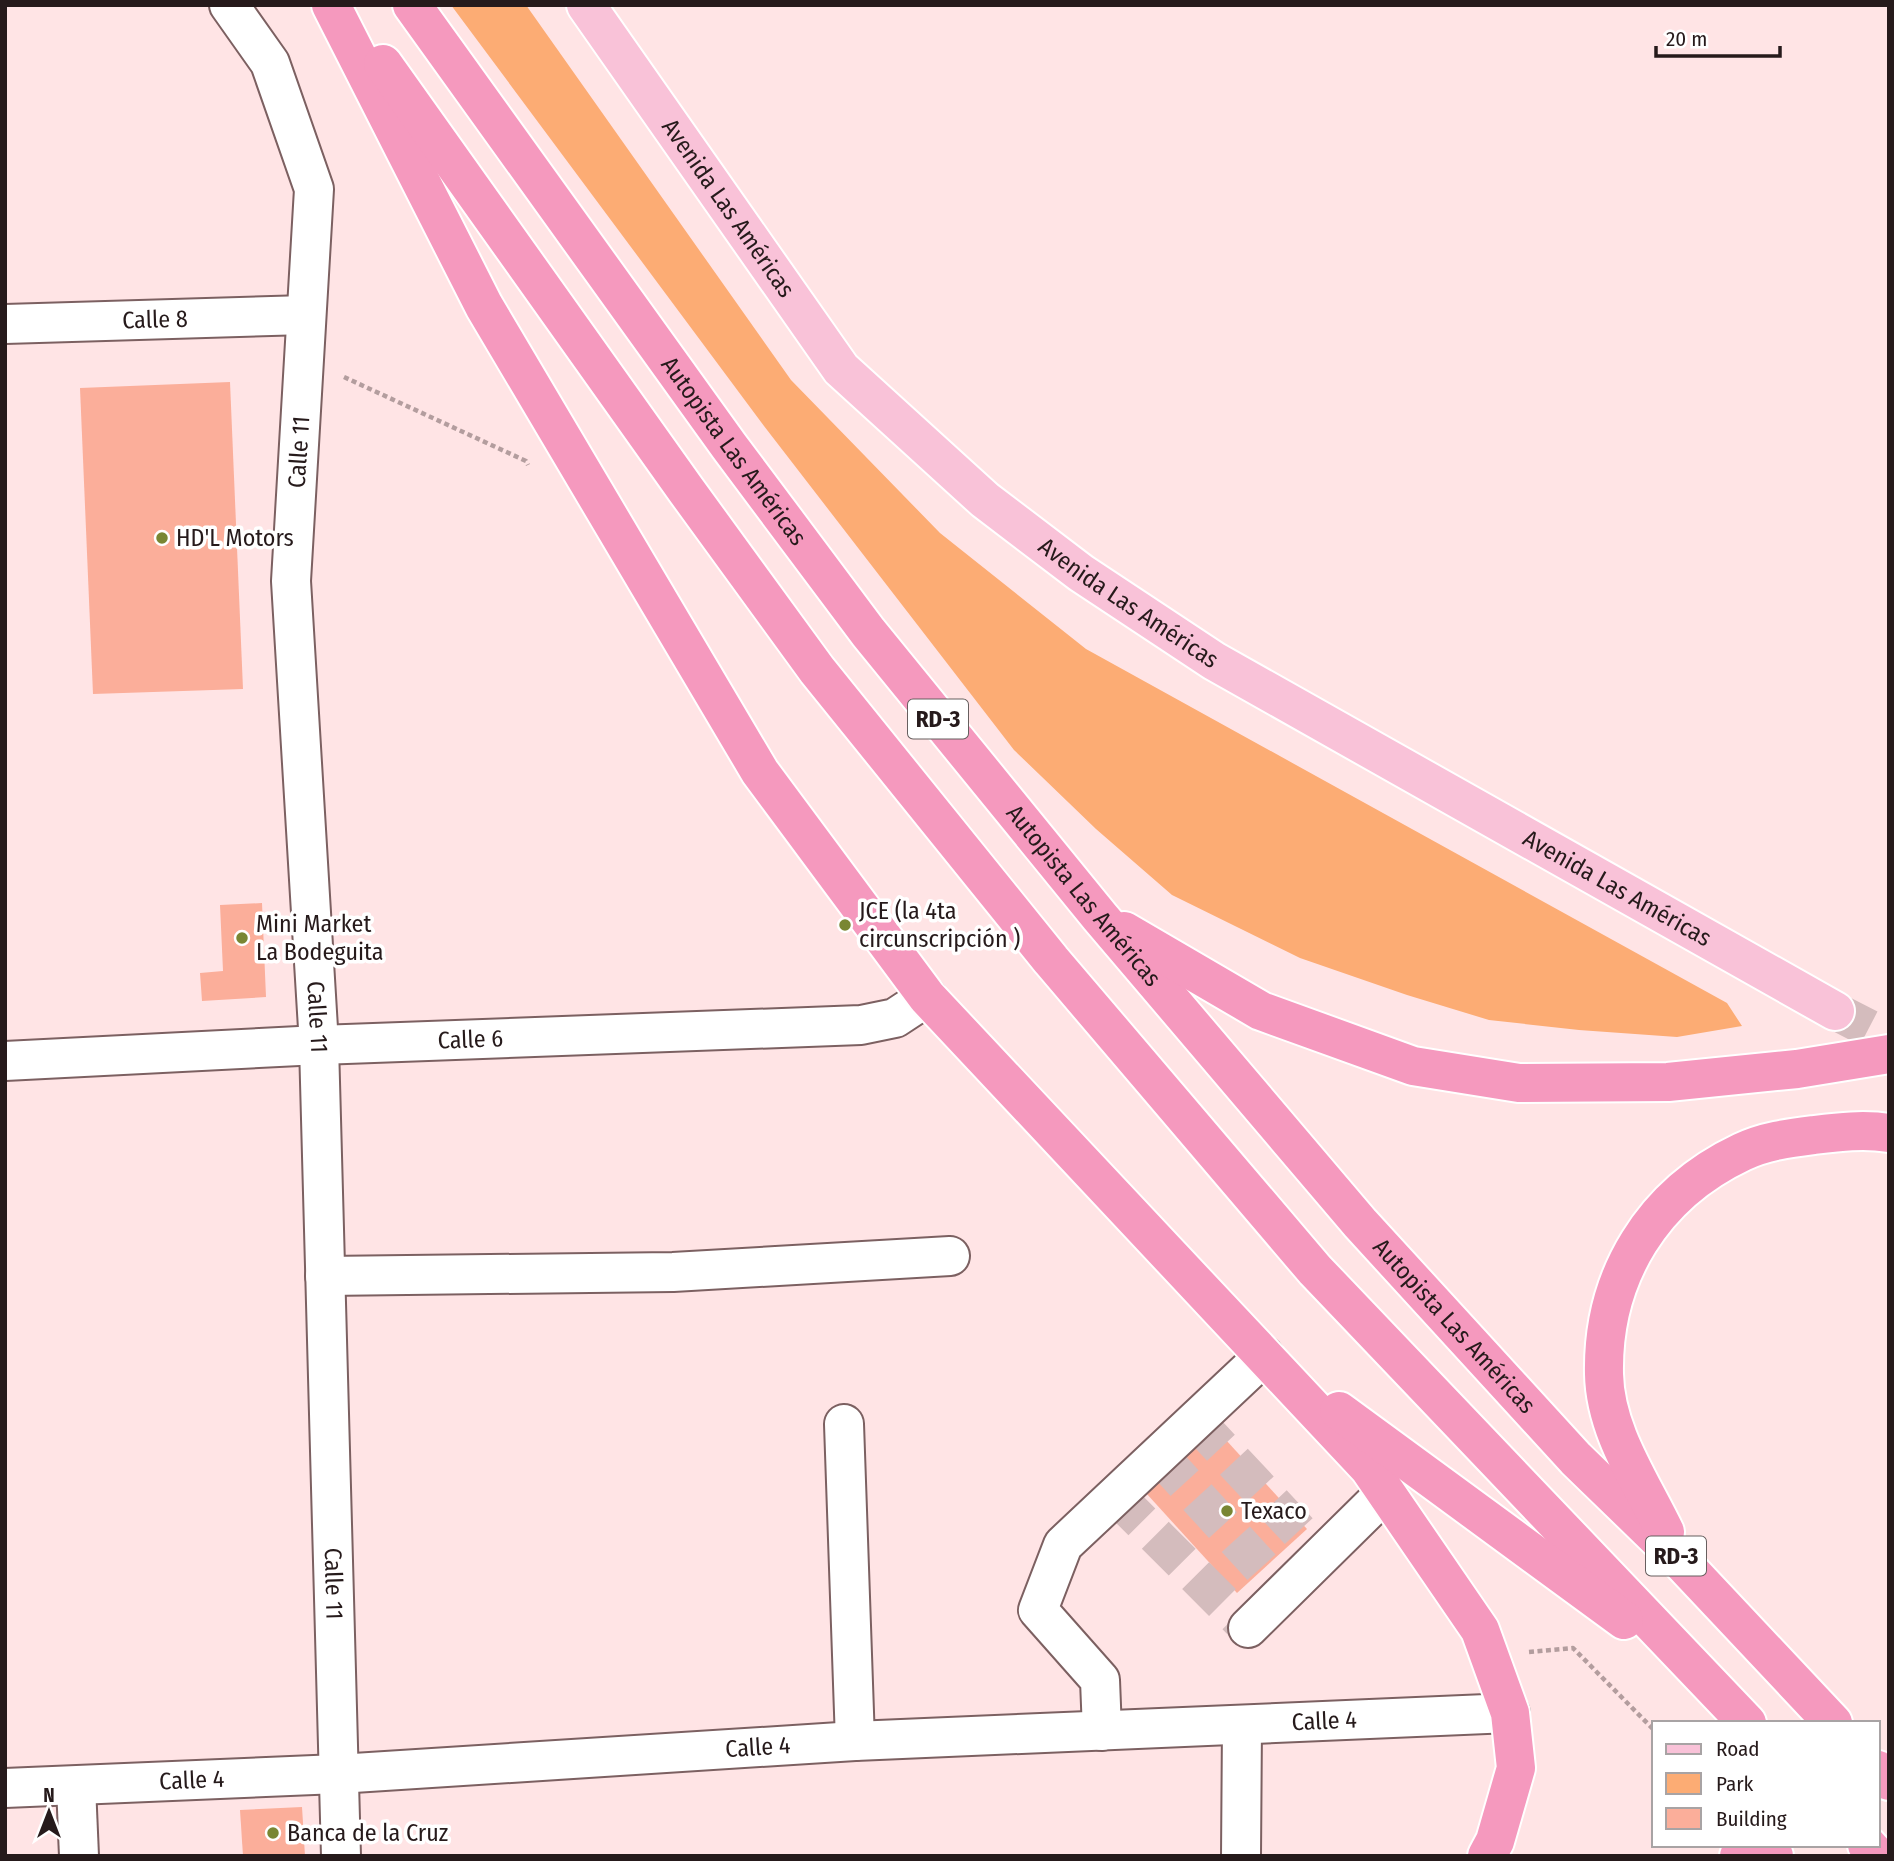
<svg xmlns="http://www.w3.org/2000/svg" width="1894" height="1861" font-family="'Fira Sans Condensed',sans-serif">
<rect width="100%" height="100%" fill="#ffe4e5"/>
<path fill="#fcac74" d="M451,5H526L791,380L940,533L1086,649L1727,1003L1742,1026L1677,1037L1579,1030L1489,1020L1407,995L1300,958L1172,895L1096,829L1014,750L764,426Z"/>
<g fill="#fbae9a">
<path d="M230,382L243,689L93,694L80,388Z"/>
<path d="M262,903L266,997L202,1001L200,973L223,971L220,905Z"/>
<path d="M1216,1429L1307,1529L1237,1593L1146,1493Z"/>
<path d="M302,1807L305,1856H243L240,1810Z"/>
</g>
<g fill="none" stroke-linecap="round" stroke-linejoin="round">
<g stroke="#d4bcbd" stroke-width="38" stroke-dasharray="38 19" stroke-linecap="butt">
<path d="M1195,1420L1322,1556"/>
<path d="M1159,1455L1284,1592"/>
<path d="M1115,1495L1248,1628"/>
</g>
<path stroke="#d4bcbd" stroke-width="38" stroke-dasharray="38 19" stroke-linecap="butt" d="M1835,1011L1889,1039"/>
<defs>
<g id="minor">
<path id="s1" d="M229,5L270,63L314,189L291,581L319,1045L341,1856"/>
<path id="s2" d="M5,324L306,315"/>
<path id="s3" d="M5,1061L319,1045L861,1025L895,1018L927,997"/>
<path d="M325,1276L673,1272L950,1256"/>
<path d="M844,1424L855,1741"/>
<path d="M1248,1628L1386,1492"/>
<path d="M1102,1731L1100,1680L1038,1610L1063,1545L1264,1356"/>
<path d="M76,1786L79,1856"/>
<path id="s4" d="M5,1788L338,1774L855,1741L1510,1713"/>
<path d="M1241,1856L1242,1725"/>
</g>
<g id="major">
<path id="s5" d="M586,5L841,369L985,500L1081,573L1214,661L1835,1011"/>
</g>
<g id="highway">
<path d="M331,5L484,306L760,772L927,997L1369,1468L1480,1630L1510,1713L1516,1768L1495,1841L1487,1856"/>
<path id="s6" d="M412,5L729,446L868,632L1100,917L1360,1223L1576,1459L1676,1556L1833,1723"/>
<path d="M383,64L686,490L817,670L1051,960L1315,1270L1747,1723"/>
<path d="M1124,931L1261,1011L1413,1066L1519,1083L1668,1082L1797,1069L1889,1054"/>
<path d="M1339,1411L1624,1620"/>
<path d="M1665,1532C1641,1482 1605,1431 1604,1374C1602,1276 1653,1194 1742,1152C1765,1141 1790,1138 1814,1135C1839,1132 1864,1129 1889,1133"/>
<path d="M1878,1770L1889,1781"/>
<path d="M1867,1845L1877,1856"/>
<path d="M1739,1856H1774"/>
</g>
</defs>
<use href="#minor" stroke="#7c6061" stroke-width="42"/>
<use href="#major" stroke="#fff" stroke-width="42"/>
<use href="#highway" stroke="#fff" stroke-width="42"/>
<g stroke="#b39d9e" stroke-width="4.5" stroke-dasharray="5 3.5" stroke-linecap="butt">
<path d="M344,377L526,461L528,465"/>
<path d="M1529,1652L1573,1648L1654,1730"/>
</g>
<use href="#minor" stroke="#fff" stroke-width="38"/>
<use href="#major" stroke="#f9c2d8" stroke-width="38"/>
<use href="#highway" stroke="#f599be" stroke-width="38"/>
</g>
<g fill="#798633" stroke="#fff" stroke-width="2.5">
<circle cx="162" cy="538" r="7"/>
<circle cx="845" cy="925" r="7"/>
<circle cx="242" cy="938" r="7"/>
<circle cx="1227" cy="1511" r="7"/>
<circle cx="273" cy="1833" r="7"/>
</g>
<g text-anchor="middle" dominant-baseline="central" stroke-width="7" stroke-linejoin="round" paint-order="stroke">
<g fill="#fff" stroke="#675f5f" stroke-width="2">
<rect x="908" y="699.5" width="60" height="39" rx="5"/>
<rect x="1646" y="1536.5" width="60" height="39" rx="5"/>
</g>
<g font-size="23" font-weight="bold" fill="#261a1b">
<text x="938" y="719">RD-3</text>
<text x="1676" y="1556">RD-3</text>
</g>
<g font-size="24" fill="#261a1b" stroke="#fff">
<text stroke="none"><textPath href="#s5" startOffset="248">Avenida Las Américas</textPath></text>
<text stroke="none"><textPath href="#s2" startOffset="150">Calle 8</textPath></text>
<text stroke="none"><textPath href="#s6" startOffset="550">Autopista Las Américas</textPath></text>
<text transform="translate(299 452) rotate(-86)">Calle 11</text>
<text stroke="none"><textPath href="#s5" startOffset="816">Avenida Las Américas</textPath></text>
<text stroke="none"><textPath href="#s5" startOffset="1382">Avenida Las Américas</textPath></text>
<text stroke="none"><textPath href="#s6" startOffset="1116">Autopista Las Américas</textPath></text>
<text stroke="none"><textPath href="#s1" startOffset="1034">Calle 11</textPath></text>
<text stroke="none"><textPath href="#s3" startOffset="466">Calle 6</textPath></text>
<text stroke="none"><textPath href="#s6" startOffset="1684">Autopista Las Américas</textPath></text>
<text stroke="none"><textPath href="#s1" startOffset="1601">Calle 11</textPath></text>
<text stroke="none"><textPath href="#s4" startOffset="1321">Calle 4</textPath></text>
<text stroke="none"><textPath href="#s4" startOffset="754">Calle 4</textPath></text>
<text stroke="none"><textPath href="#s4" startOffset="187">Calle 4</textPath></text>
</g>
<g font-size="24" fill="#261a1b" stroke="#fff" text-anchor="start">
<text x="176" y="538">HD'L Motors</text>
<text x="859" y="911">JCE (la 4ta<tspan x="859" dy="28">circunscripción )</tspan></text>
<text x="256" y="924">Mini Market<tspan x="256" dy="28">La Bodeguita</tspan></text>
<text x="1241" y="1511">Texaco</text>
<text x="287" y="1833">Banca de la Cruz</text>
</g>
</g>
<rect width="1894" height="1861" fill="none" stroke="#261a1b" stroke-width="14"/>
<rect x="1652" y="1721" width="228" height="126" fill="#ffffff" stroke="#a8a3a4" stroke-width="2"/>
<rect x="1666" y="1744" width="35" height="10" fill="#f9c2d8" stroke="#a8a3a4" stroke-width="2"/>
<text x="1716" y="1756" font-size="21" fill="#261a1b">Road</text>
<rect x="1666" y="1773" width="35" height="21" fill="#fcac74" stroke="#a8a3a4" stroke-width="2"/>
<text x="1716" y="1791" font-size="21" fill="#261a1b">Park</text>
<rect x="1666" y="1808" width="35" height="21" fill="#fbae9a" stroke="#a8a3a4" stroke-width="2"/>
<text x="1716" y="1826" font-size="21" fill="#261a1b">Building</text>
<g transform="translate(49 1812)" stroke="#ffffff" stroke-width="5" paint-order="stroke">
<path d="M0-5L12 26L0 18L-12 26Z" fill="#261a1b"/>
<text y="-10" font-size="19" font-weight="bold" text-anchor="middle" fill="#261a1b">N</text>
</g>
<path d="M1656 46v10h124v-10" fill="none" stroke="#261a1b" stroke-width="3.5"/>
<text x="1666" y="46" font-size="21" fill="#261a1b" stroke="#ffffff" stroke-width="5" paint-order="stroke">20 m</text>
</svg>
